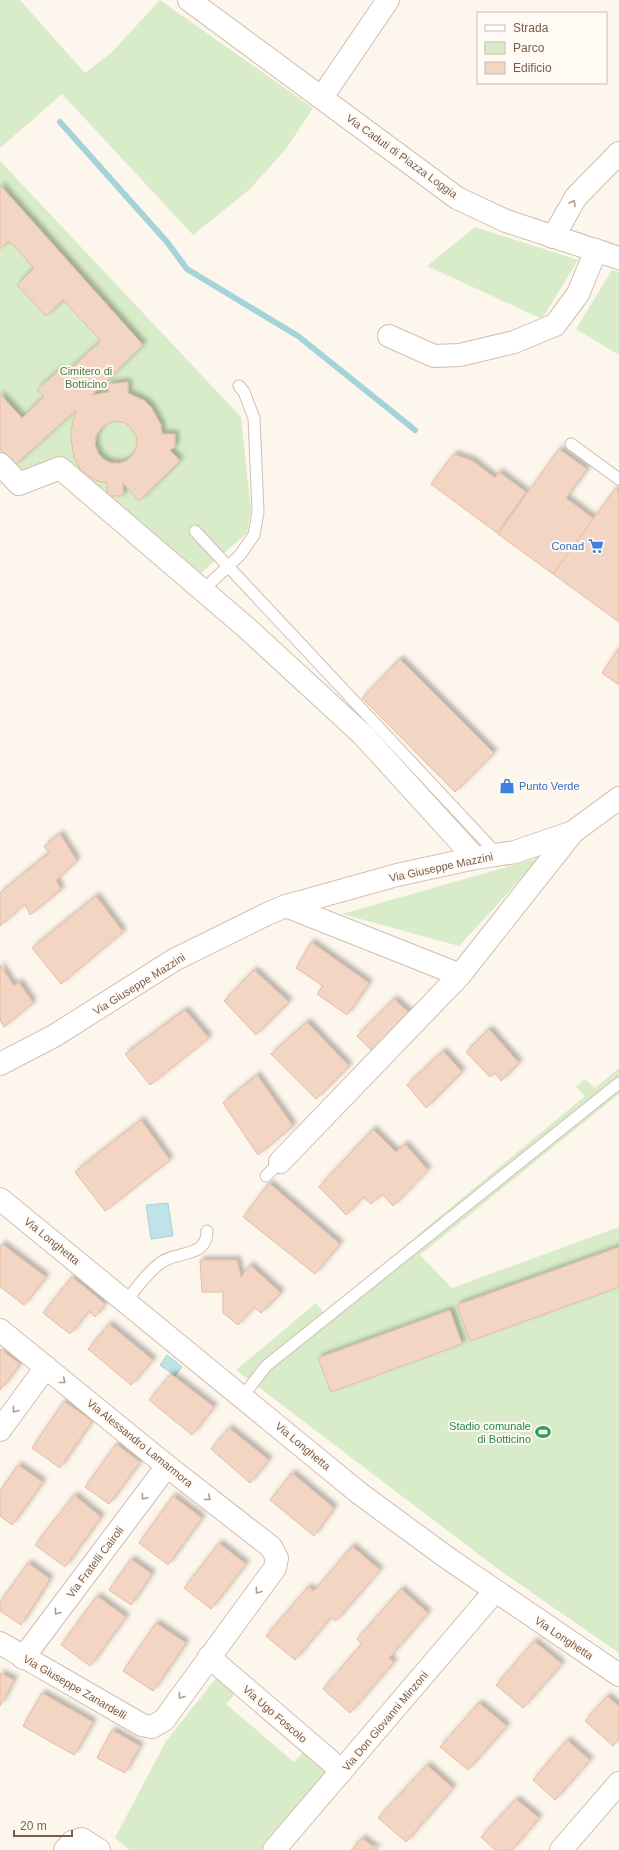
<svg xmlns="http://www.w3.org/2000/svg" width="619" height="1850" font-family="Helvetica,sans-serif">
<defs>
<filter id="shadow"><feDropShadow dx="3.5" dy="-3.5" stdDeviation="2" flood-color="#0004"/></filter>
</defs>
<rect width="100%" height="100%" fill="#fdf6ec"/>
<g fill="#d8ecc9" fill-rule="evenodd">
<path d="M0,0H20L85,73L112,52L160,0L313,108L286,149L250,189L193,235L62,94L0,148Z"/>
<path d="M0,161L241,417L251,511L247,533L201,573L65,461L19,479L0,459Z"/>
<path d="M475,227L578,260L542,319L427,266Z"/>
<path d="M612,270L619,272V355L576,329Z"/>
<path d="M541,857L459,946L342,914Z"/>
<path d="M619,1068V1094L420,1255L452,1288L619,1227V1247L457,1305L470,1341L619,1287V1653L498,1569L236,1370L316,1303L324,1313L585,1096L576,1087L585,1079L595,1088ZM450,1310L462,1344L331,1392L319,1358Z"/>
<path d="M217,1677L235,1694L226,1704L294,1762L303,1752L330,1777L266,1850H130L115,1838L166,1741Z"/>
</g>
<g fill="#bfe3e8" stroke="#a5d3da">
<path d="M168,1203L173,1236L151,1239L146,1205Z"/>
<path d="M167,1355L182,1367L175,1376L160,1365Z"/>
</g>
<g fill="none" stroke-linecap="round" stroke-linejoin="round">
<path stroke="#a5d3da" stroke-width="6" d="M60,122L167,242L187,269L298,336L415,430"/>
</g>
<g fill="#f3d5c3" stroke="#e6bba3" fill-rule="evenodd" filter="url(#shadow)">
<path d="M0,185L143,345L92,395L109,392L108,384L128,382V393L145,401L151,407L161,425L162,434H175V447L170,450L180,461L139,501L123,483V496H107V483L97,481L86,474L80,469L74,457L71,439V430L76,410L15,465L0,449V394L22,418L44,397L37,390L59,370L64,375L101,341L63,300L46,316L17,285L34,268L9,241L0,249ZM117,421L125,423L132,429L136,436L137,445L134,453L128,460L120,463H111L103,459L98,453L95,444L96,436L101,428L108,423Z"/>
<path d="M559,449L587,469L566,498L594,519L553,574L498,534Z"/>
<path d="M454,454L473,461L495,478L499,472L526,492L497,533L431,484Z"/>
<path d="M615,489L619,492V622L553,574Z"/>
<path d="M619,648V685L602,673Z"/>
<path d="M400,659L494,753L455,792L362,698Z"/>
<path d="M60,834L77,861L56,880L61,890L30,915L25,904L0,926V893L49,853L44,846Z"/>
<path d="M96,896L123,932L61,984L32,948Z"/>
<path d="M311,942L369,983L347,1015L317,994L323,986L296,968Z"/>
<path d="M0,965L14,986L19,982L33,1003L4,1027L0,1020Z"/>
<path d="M254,970L289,1002L256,1035L224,1001Z"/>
<path d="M394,999L413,1016L377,1056L357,1036Z"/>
<path d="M185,1010L209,1038L150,1085L125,1054Z"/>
<path d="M307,1022L349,1066L316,1099L271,1054Z"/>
<path d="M489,1029L519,1063L501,1081L495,1073L490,1077L466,1052Z"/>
<path d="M443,1051L462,1072L426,1108L407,1085Z"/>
<path d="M257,1075L293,1126L258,1155L223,1103Z"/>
<path d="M141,1120L170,1160L105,1211L75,1172Z"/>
<path d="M373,1129L396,1152L405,1144L428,1170L393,1206L382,1194L371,1204L363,1197L346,1215L319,1187Z"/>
<path d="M269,1183L340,1244L315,1274L243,1217Z"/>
<path d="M2,1244L46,1277L24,1305L0,1287V1246Z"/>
<path d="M619,1247V1287L470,1341L457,1305Z"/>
<path d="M200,1260H237L241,1277L250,1265L281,1293L261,1313L254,1307L238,1325L223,1313V1292H202Z"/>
<path d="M72,1277L105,1304L95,1317L89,1311L70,1334L43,1313Z"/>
<path d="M450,1310L462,1344L331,1392L318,1358Z"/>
<path d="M109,1324L153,1360L131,1385L88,1349Z"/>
<path d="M0,1349L20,1364L0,1390Z"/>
<path d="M171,1374L214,1407L192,1435L149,1400Z"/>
<path d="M64,1401L92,1421L60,1468L32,1448Z"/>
<path d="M229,1428L269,1460L250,1483L211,1449Z"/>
<path d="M116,1444L140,1462L109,1504L85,1487Z"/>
<path d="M18,1465L43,1482L12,1525L0,1516V1491Z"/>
<path d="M292,1473L334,1508L314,1536L270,1500Z"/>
<path d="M74,1495L101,1517L65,1567L35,1545Z"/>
<path d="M173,1496L202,1518L168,1565L139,1543Z"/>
<path d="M219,1543L246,1564L211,1609L184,1588Z"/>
<path d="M352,1546L380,1570L336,1621L331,1617L295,1660L266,1636L308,1587L314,1591Z"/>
<path d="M131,1559L152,1574L131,1605L109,1590Z"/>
<path d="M28,1563L50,1579L21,1625L0,1611V1602Z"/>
<path d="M401,1589L428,1613L389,1658L394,1662L350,1713L323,1689L362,1644L357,1639Z"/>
<path d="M97,1596L126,1617L90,1666L61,1645Z"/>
<path d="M156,1623L186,1643L153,1691L123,1671Z"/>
<path d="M534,1641L562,1664L523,1708L496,1685Z"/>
<path d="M0,1673L14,1680L0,1706Z"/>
<path d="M42,1693L93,1722L74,1755L23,1726Z"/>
<path d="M607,1696L619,1706V1738L613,1746L585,1721Z"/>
<path d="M479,1703L507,1726L468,1770L440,1747Z"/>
<path d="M112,1730L140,1746L125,1773L97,1758Z"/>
<path d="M567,1740L590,1760L555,1800L533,1780Z"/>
<path d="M427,1765L453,1788L406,1842L378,1818Z"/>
<path d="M516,1799L539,1818L512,1850H495L481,1837Z"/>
<path d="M362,1838L378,1850H351Z"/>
</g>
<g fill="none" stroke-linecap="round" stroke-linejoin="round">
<defs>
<g id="lane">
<path d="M571,444L619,479"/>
<path d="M195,531L498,855"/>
<path d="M203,590L240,555L254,535L258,512L254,418L244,392L239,386"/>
<path d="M266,1176L280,1162"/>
<path d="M126,1301C136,1289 146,1274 159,1264C175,1250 207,1259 207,1231"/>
<path d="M243,1396L266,1366L619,1083"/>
</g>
<g id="street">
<path d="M189,0L457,198L506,221L619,258"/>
<path d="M322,97L388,0"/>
<path d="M553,237L576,197L619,153"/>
<path d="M389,336L434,356L460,355L514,342L555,325L578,294L596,250"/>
<path d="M0,464L19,484L60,468L249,630L363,735L475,858"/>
<path d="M286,906L460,975L573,832"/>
<path d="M280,1162L460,975"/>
<path d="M0,1199L359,1493L446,1557L619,1675"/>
<path d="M0,1330L167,1466L271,1547L277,1558L275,1568L164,1720L152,1727L142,1725L0,1643"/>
<path d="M0,1430L46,1367"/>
<path d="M209,1657L342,1771"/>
<path d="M23,1658L167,1466"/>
<path d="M65,1850L72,1842L82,1839L99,1850"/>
<path d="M274,1850L495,1591"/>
<path d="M561,1850L619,1783"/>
</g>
<path id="secondary" d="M0,1064L54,1036L174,960L267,914L286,906L397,875L475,858L515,852L573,832L619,798"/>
</defs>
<use href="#lane" stroke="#d1beb0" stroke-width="13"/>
<use href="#street" stroke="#d1beb0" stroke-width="24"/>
<use href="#secondary" stroke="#d6c0b0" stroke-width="24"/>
<use href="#lane" stroke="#fff" stroke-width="11"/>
<use href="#street" stroke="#fff" stroke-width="22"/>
<use href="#secondary" stroke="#fff" stroke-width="22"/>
</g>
<defs><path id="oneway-chevron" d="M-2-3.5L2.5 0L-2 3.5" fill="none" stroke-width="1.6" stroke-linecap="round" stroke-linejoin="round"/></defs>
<g stroke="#af9d94">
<use href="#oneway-chevron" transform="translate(573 203) rotate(-60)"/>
<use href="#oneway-chevron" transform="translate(63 1381) rotate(39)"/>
<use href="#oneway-chevron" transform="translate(15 1410) rotate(126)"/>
<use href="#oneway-chevron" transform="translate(144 1497) rotate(127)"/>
<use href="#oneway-chevron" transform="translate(208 1498) rotate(38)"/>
<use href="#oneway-chevron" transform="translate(258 1591) rotate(127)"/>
<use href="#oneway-chevron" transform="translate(57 1612) rotate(127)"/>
<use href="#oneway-chevron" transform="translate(181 1696) rotate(126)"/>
</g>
<defs>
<symbol id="supermarket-bare" viewBox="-9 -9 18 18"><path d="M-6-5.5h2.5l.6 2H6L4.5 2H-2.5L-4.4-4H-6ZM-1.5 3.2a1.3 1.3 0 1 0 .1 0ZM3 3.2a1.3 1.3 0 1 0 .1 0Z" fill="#3f7fe0" stroke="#fffaf3" stroke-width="2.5" paint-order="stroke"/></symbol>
<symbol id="shop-bare" viewBox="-9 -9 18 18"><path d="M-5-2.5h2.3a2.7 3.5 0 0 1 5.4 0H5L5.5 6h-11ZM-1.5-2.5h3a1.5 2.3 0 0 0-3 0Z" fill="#3f7fe0" stroke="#fffaf3" stroke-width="2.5" paint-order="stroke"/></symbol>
<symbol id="stadium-bare" viewBox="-9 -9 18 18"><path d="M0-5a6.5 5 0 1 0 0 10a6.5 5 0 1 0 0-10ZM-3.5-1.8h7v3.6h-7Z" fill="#2e9e5b" stroke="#fffaf3" stroke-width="2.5" paint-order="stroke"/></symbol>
</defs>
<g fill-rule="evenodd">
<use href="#supermarket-bare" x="585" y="535" width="22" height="22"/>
<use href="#shop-bare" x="496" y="775" width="22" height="22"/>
<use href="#stadium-bare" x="532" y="1421" width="22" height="22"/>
</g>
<g text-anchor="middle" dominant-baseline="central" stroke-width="4" stroke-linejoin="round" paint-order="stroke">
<g font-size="11" fill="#7a5c4d" stroke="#fffaf3">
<text transform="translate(402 156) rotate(36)">Via Caduti di Piazza Loggia</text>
<text transform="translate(441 867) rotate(-12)">Via Giuseppe Mazzini</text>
<text transform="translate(139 984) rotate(-32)">Via Giuseppe Mazzini</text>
<text transform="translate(52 1241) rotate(39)">Via Longhetta</text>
<text transform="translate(140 1443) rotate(39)">Via Alessandro Lamarmora</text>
<text transform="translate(303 1446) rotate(40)">Via Longhetta</text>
<text transform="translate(95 1562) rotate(-53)">Via Fratelli Cairoli</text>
<text transform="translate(564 1638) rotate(34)">Via Longhetta</text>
<text transform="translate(75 1687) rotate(30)">Via Giuseppe Zanardelli</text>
<text transform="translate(275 1714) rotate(41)">Via Ugo Foscolo</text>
<text transform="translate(385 1721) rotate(-50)">Via Don Giovanni Minzoni</text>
</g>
<g font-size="11" fill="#537a41" stroke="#fffaf3">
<text x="86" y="371">Cimitero di<tspan x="86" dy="13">Botticino</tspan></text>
</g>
<g font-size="11" fill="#366cbe" stroke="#fffaf3" text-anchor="end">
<text x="584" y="546">Conad</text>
<text x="519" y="786" text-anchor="start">Punto Verde</text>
</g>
<g font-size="11" fill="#27864d" stroke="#fffaf3" text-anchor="end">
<text x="531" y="1426">Stadio comunale<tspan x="531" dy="13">di Botticino</tspan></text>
</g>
</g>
<rect x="477" y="12" width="130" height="72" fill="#fffaf3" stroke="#cabbb1"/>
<rect x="485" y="25" width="20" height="6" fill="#ffffff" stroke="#cabbb1"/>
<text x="513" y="32" font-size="12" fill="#7a5c4d">Strada</text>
<rect x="485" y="42" width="20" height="12" fill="#d8ecc9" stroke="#cabbb1"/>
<text x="513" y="52" font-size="12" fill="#7a5c4d">Parco</text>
<rect x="485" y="62" width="20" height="12" fill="#f3d5c3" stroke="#cabbb1"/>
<text x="513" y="72" font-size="12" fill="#7a5c4d">Edificio</text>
<path d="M14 1830v6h58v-6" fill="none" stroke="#7a5c4d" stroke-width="2"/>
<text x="20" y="1830" font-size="12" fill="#7a5c4d" stroke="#fffaf3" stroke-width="3" paint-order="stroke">20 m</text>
</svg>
